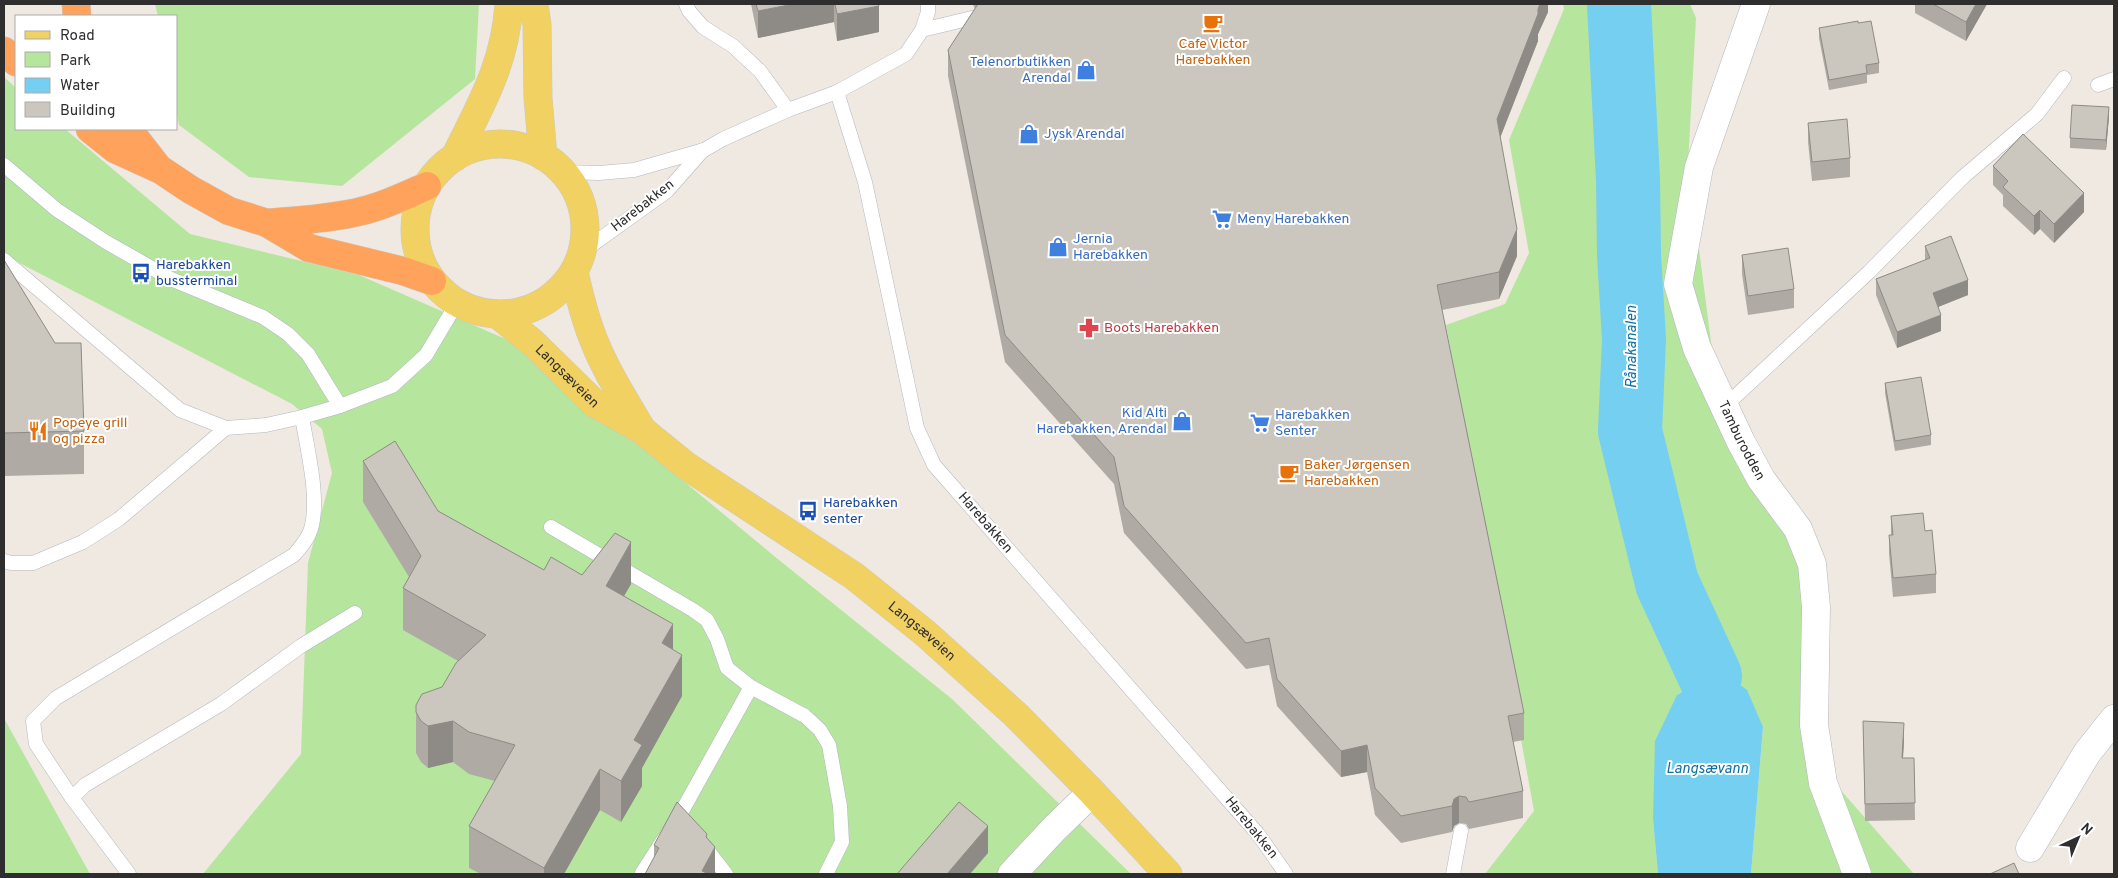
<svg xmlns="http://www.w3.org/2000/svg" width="2118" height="878" font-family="Overpass,sans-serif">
<rect width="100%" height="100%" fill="#efe9e1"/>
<g fill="#b6e59e">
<path d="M155,4H479L475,79L342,186L249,177L179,125L176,110V16H158Z"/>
<path d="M1563,4H1690L1696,18L1688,164L1715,373L1816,558L1817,763L1914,874H1751L1763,727L1710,676L1677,695L1653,819L1658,874H1485L1534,811L1446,325L1505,304L1529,253L1509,140L1564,9Z"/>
<path d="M4,77L16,88V129H65L190,234L359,275L519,345L779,560L952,699L1131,874H203L301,754L308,563L332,473L322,429L292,404L4,255Z"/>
<path d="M4,717L5,720L90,874H4Z"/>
</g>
<path fill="#75cff0" d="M1717,668L1747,690L1763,727L1751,874H1658L1653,819L1655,741L1677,695L1710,676Z"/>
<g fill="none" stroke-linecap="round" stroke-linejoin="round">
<path stroke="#75cff0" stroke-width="64" d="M1619,4L1628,180L1629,255L1634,339L1630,431L1667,583L1710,676"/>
<defs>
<g id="lane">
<path d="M686,4L689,11L703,27L733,46L760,71L788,110"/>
<path d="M922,30L976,17"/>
<path d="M2098,85L2114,79"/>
<path d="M837,92L865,182L917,428L934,465L1258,834L1286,874"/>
<path d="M4,165L57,210L106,242L171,279L263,317L288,334L308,354L340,406"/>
<path d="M562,172L599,173L634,170L704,150L723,139L788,110L837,92L906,54L922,30L928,12V4"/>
<path d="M582,252L667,191L703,150"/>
<path d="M4,260L180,410L226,428"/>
<path d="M1724,407L1869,272L1963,177L2037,114L2064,78"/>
<path d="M551,527L693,610L707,620L717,639L727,668L751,687L805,716L820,730L829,745L840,806L842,842L826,874"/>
<path d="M4,561L11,563H33L83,542L119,519L226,428L266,425L302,417L340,406L392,386L426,355L457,303"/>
<path d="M72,798L85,785L221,704L301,646L355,613"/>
<path d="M705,847L726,874"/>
<path d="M642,873L682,811L751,687"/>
<path d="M129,874L72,798L36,744L33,721L56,698L294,555C301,547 308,539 311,529C320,499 307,448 302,417"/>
<path d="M1453,874L1461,831"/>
</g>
<g id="street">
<path id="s1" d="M1756,4L1699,167L1678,284L1697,348L1740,440L1761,479L1798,529L1812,564L1816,607L1814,725L1823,783L1857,874"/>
<path d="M2030,848L2087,753L2114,719"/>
<path d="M1012,874L1053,830L1092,792"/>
</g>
<g id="primary">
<path d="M534,4L537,25L538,98L543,156"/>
<circle cx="500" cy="229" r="85"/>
<path d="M455,157C481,104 505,65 509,4"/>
<path d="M574,272C581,303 589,334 604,363C615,386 629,407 642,430"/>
<path id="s2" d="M497,314L533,343L594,403L642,430L685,465L854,576L925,633L1016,715L1092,792L1168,874"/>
</g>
<g id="highway">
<path d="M76,4L77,16"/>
<path d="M4,51L16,62"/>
<path d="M90,129L115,149L161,170L191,190L229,211L267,223L309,248L403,271L432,281"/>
<path d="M128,129L156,165"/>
<path d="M267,223C298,220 331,219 362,211C385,206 406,195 427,186"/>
</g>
</defs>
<use href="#lane" stroke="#b4b7c1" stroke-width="15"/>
<use href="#street" stroke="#b4b7c1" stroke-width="29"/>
<use href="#primary" stroke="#c9c9c9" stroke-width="29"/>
<use href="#highway" stroke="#c9c9c9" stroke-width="29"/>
<use href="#lane" stroke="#fff" stroke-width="14"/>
<use href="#street" stroke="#fff" stroke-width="28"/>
<use href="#primary" stroke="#f2d163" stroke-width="28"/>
<use href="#highway" stroke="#ffa35c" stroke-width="28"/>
</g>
<g fill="#afaba4">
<path d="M751,4H878L879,32L837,41L834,22L758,38Z"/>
<path d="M973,4H1548V12L1538,34V41L1500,137L1517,256L1499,299L1442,310L1524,713V740L1513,742L1523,791V818L1469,829L1466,824L1459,823L1454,826L1452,832L1401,843L1375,815L1367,772L1341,777L1277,706L1269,665L1246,669L1124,533L1114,484L1005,362L948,76V50L975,9Z"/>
<path d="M1915,4H1987L1966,41L1915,13Z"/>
<path d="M1858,23L1879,63V73L1867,75V83L1829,90L1819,38V28Z"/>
<path d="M2109,117L2106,150L2070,148V138Z"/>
<path d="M1808,123L1850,158V177L1812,181L1808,142Z"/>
<path d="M1993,166L2084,212L2054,243L2040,229L2034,235L2003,206V195L1993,185Z"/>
<path d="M1925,246L1968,295L1938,307L1941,331L1897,348L1876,295V279L1925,260Z"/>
<path d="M1742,255L1794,289V308L1748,315L1742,274Z"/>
<path d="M4,260L84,431V474L4,476Z"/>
<path d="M1885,383L1931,435V445L1895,451L1885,393Z"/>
<path d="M363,461L438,511L544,570L582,575L631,584L624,596L673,650L682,696L642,768V786L621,822L600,810L564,874H481L469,868V826L495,781L469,774L453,762L428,768L421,762L416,753V705L442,687L458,661L403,630V588L409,577L363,502Z"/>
<path d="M1891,516L1925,531L1936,574V593L1893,597L1889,554V535H1891Z"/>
<path d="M1863,721L1904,740L1903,758H1914L1915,820L1865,821Z"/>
<path d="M707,838L715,874L654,858V845Z"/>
</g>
<g fill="#8e8b86">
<path d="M794,4H834V22L758,38V11Z"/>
<path d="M1540,4H1548V12L1538,34V41L1497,146V119Z"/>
<path d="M1976,4H1987L1966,41V22Z"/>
<path d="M879,6V32L837,41V14Z"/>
<path d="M2109,107V117L2106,150V140Z"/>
<path d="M2084,193V212L2054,243V224Z"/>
<path d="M2040,210V229L2034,235V216Z"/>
<path d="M1517,229V256L1499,299V272Z"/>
<path d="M1968,280V295L1933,309V293Z"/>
<path d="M1941,315V331L1897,348V332Z"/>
<path d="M631,542V584L606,627V586Z"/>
<path d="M673,624V665L662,643Z"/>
<path d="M682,655V696L642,768V786L621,822V781L634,740Z"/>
<path d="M453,721V762L428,768V726Z"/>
<path d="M1904,723V740L1902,775V758Z"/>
<path d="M1367,745V772L1341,777V751Z"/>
<path d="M600,769V810L564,874H544V868Z"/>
<path d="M1459,796V823L1454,826L1452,832V806L1454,799Z"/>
<path d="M988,826V853L970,874H947Z"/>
<path d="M707,834V862L715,847V874H702L706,837Z"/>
</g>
<g fill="#cbc7bf" stroke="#8e8b86">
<path d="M756,4H794L758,11Z"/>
<path d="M835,4H878L879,6L837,14Z"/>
<path d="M978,4H1540L1538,9V14L1497,119L1517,229L1499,272L1437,285L1524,713L1508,716L1523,791L1469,802L1466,797L1459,796L1454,799L1452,806L1401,816L1375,788L1367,745L1341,751L1277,679L1269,638L1246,643L1124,506L1114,457L1005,335L948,50Z"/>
<path d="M1933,4H1976L1966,22Z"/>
<path d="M1858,21V23L1871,21L1879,63L1866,65L1867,73L1829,80L1819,28Z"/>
<path d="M2072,105L2109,107L2106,140L2070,138Z"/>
<path d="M1847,119L1850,158L1812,162L1808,123Z"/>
<path d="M2023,134L2084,193L2054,224L2040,210L2034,216L2003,187L2008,181L1993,166Z"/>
<path d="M1951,236L1968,280L1933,293L1941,315L1897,332L1876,279L1930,258L1925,246Z"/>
<path d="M1788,248L1794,289L1748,296L1742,255Z"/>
<path d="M4,260L55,343H81L84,431L4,433Z"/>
<path d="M1921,377L1931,435L1895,441L1885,383Z"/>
<path d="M395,441L438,511L544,570L551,557L582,575L615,533L631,542L606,586L673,624L662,643L682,655L634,740L642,745L621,781L600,769L544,868L469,826L515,745L469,732L453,721L428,726L421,721L416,712V705L422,694L442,687L456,663L486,635L403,588L421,556L363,461Z"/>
<path d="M1923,513L1925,531L1932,530L1936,574L1893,578L1889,535H1893L1891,516Z"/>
<path d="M1863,721L1904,723L1902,758H1914L1915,803L1865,804Z"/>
<path d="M677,802L707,834L706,837L715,847L702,871L709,874H645L659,848L654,845Z"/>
<path d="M959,802L988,826L947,874H897Z"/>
<path d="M2014,863L2019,874H1990Z"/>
</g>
<defs>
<symbol id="cafe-bare" viewBox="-9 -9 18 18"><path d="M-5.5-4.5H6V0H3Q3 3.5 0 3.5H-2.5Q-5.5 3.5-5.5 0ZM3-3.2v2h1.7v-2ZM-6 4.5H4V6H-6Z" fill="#e8710a" stroke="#fff" stroke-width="2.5" paint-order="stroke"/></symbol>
<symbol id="shop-bare" viewBox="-9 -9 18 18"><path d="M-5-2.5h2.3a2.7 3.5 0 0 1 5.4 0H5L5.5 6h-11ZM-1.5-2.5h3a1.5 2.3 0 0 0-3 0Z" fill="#3f7fe0" stroke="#fff" stroke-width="2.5" paint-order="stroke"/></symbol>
<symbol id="supermarket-bare" viewBox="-9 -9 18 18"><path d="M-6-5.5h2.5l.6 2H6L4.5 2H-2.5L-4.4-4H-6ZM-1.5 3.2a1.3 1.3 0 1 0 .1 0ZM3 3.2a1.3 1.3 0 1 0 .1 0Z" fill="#3f7fe0" stroke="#fff" stroke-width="2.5" paint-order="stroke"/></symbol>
<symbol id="bus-bare" viewBox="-9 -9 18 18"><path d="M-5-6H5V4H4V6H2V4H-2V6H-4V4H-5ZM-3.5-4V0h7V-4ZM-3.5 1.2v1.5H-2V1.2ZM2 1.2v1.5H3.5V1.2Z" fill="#1a4fb4" stroke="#fff" stroke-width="2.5" paint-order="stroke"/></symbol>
<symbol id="pharmacy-bare" viewBox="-9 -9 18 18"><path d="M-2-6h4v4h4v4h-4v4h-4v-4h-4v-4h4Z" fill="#e0444e" stroke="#fff" stroke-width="2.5" paint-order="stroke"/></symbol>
<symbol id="restaurant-bare" viewBox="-9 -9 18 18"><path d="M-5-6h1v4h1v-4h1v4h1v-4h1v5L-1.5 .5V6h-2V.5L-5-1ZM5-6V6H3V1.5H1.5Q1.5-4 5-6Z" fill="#e8710a" stroke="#fff" stroke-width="2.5" paint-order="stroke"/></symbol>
</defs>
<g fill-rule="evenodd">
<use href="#cafe-bare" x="1199" y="9" width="28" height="28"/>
<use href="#shop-bare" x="1072" y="56" width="28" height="28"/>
<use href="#shop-bare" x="1015" y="120" width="28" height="28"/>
<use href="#supermarket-bare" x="1208" y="205" width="28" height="28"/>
<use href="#shop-bare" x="1044" y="233" width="28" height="28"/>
<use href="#bus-bare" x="127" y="259" width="28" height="28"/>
<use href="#pharmacy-bare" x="1075" y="314" width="28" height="28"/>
<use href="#shop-bare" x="1168" y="407" width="28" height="28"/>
<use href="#supermarket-bare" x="1246" y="409" width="28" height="28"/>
<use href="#restaurant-bare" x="24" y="417" width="28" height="28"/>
<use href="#cafe-bare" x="1275" y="459" width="28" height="28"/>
<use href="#bus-bare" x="794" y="497" width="28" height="28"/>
</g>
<g text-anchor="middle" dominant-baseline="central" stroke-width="4" stroke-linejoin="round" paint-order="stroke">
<g font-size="14" fill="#c56008" stroke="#fff" text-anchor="start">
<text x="1213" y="44" text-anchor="middle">Cafe Victor<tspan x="1213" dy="16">Harebakken</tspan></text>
<text x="53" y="423">Popeye grill<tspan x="53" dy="16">og pizza</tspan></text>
<text x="1304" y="465">Baker Jørgensen<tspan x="1304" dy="16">Harebakken</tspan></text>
</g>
<g font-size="14" fill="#366cbe" stroke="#fff" text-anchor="start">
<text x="1071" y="62" text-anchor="end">Telenorbutikken<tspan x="1071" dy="16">Arendal</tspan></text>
<text x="1044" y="134">Jysk Arendal</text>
<text x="1237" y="219">Meny Harebakken</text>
<text x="1073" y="239">Jernia<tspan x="1073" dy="16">Harebakken</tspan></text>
<text x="1167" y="413" text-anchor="end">Kid Alti<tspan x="1167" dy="16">Harebakken, Arendal</tspan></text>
<text x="1275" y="415">Harebakken<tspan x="1275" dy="16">Senter</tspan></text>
</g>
<g font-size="14" fill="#2e2e2e" stroke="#fff">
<text transform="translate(643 206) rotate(-38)">Harebakken</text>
<text stroke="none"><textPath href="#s2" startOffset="94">Langsæveien</textPath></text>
<text stroke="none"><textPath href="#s1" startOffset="461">Tamburodden</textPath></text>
<text transform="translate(985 523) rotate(49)">Harebakken</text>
<text stroke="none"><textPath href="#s2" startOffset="532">Langsæveien</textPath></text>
<text transform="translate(1251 828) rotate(51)">Harebakken</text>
</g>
<g font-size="14" fill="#164399" stroke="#fff" text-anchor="start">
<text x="156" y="265">Harebakken<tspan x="156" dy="16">bussterminal</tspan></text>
<text x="823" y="503">Harebakken<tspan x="823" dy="16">senter</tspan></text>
</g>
<g font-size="14" fill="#be3a42" stroke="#fff" text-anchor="start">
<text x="1104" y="328">Boots Harebakken</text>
</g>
<g font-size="15" font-style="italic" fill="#0d6fa3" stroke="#fff">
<text transform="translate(1632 347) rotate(-90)">Rånakanalen</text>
<text x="1707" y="769">Langsævann</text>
</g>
</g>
<rect width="2118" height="878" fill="none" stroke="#2e2e2e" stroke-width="10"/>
<rect x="15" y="15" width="162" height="115" fill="#ffffff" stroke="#ababab"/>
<rect x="25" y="31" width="25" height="8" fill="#f2d163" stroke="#ababab"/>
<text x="60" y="40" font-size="15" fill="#2e2e2e">Road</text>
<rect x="25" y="52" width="25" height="15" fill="#b6e59e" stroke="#ababab"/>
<text x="60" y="65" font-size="15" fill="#2e2e2e">Park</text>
<rect x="25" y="78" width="25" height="15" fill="#75cff0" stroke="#ababab"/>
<text x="60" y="90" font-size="15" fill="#2e2e2e">Water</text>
<rect x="25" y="102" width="25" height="15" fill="#cbc7bf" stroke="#ababab"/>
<text x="60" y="115" font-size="15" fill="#2e2e2e">Building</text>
<g transform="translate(2078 838) rotate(44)" stroke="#ffffff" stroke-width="4" paint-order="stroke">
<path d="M0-4L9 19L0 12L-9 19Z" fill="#2e2e2e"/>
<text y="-8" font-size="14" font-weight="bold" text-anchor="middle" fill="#2e2e2e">N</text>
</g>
</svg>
